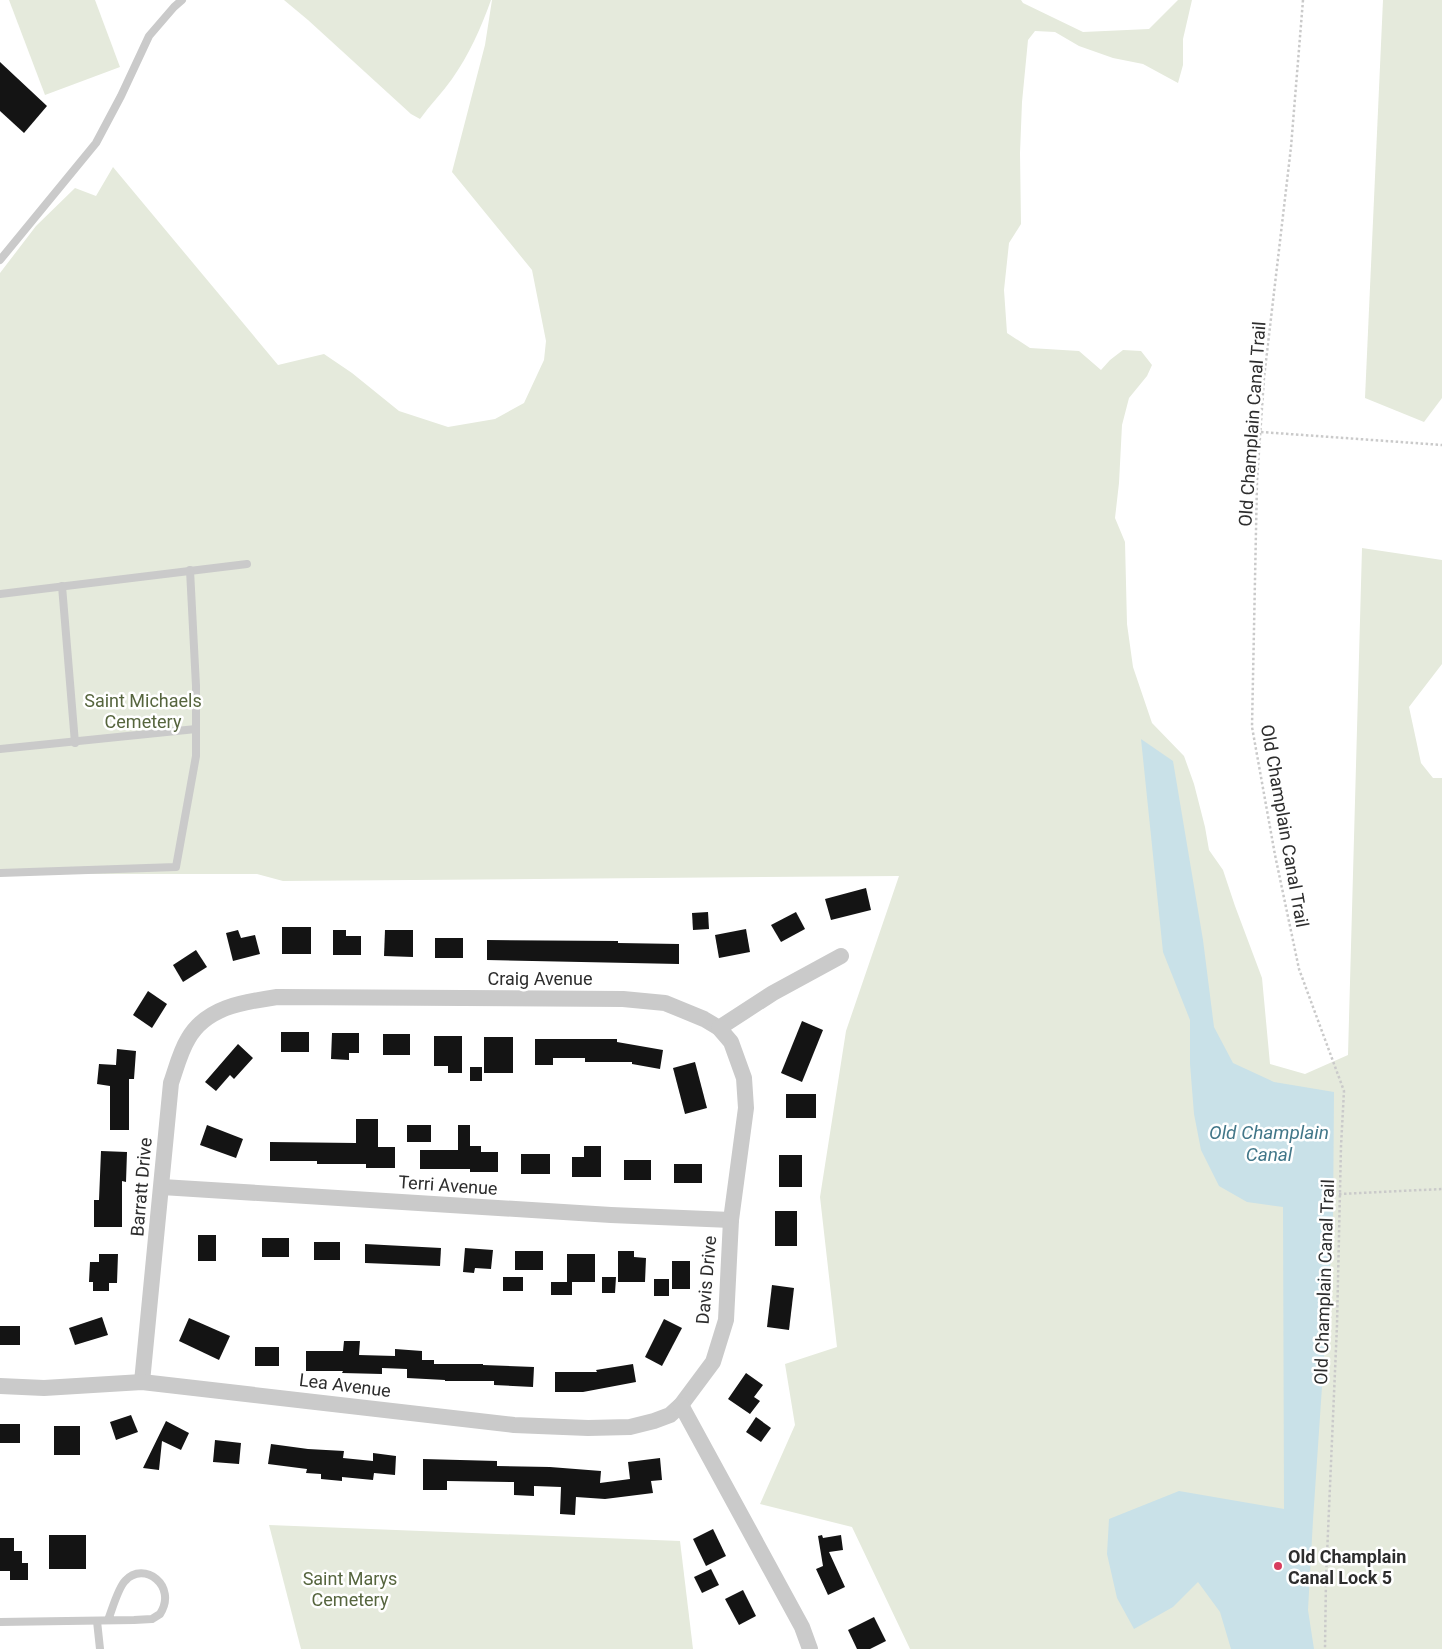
<svg xmlns="http://www.w3.org/2000/svg" width="1442" height="1649" font-family="Roboto,sans-serif">
<rect width="100%" height="100%" fill="#fff"/>
<g fill="#e5eadc">
<path d="M9,0H95L120,67L45,95Z"/>
<path d="M284,0H491C481,28 469,55 452,79C442,93 430,105 420,119L411,114L308,20Z"/>
<path d="M492,0H1021L1023,3L1083,32L1149,29L1178,0H1192L1183,39V65L1178,83L1143,64L1113,58L1079,46L1055,32L1035,31L1028,40L1022,102L1020,153L1021,224L1009,243L1004,290L1007,333L1030,348L1079,351L1101,370L1110,360L1123,350L1141,351L1152,365L1147,376L1129,398L1122,425L1119,483L1115,518L1125,542L1127,624L1133,667L1152,723L1184,756L1194,784L1205,827L1209,850L1223,870L1235,906L1262,978L1270,1064L1305,1074L1348,1055L1362,548L1442,560V664L1409,707L1421,763L1433,778H1442V1649H910L852,1527L760,1504L795,1425L785,1364L837,1347L820,1197L846,1031L899,876L283,881L257,874H0V273L36,226L75,188L96,196L113,167L278,365L324,354L352,373L399,411L448,427L495,419L524,403L544,360L546,341L532,270L452,172L485,45Z"/>
<path d="M1383,0H1442V398L1424,422L1365,398Z"/>
<path d="M269,1525L680,1541L693,1649H301Z"/>
</g>
<path fill="#c9e1e8" d="M1141,739L1173,761L1203,940L1214,1027L1233,1063L1274,1082L1334,1092L1333,1224L1313,1520L1308,1610L1314,1649H1231L1220,1612L1198,1582L1173,1607L1134,1629L1117,1598L1107,1554L1109,1519L1179,1491L1284,1509L1283,1207L1247,1202L1219,1186L1201,1150L1194,1114L1190,1064V1020L1163,952Z"/>
<g fill="#141414">
<path d="M0,62L47,106L24,133L0,111Z"/>
<path d="M866,888L871,910L831,920L825,899Z"/>
<path d="M708,912L709,929L693,930L692,913Z"/>
<path d="M796,912L805,929L781,942L771,925Z"/>
<rect x="282" y="927" width="29" height="27"/>
<path d="M746,929L750,952L719,958L715,935Z"/>
<path d="M238,930L241,938L255,935L260,954L233,961L226,933Z"/>
<path d="M333,930H346V936H361V955H333Z"/>
<path d="M385,930H413V957L384,956Z"/>
<rect x="435" y="938" width="28" height="20"/>
<path d="M487,940L618,941V943L679,944V964L487,960Z"/>
<path d="M196,950L207,967L183,982L173,965Z"/>
<path d="M148,991L167,1004L152,1028L133,1015Z"/>
<path d="M802,1021L823,1030L802,1082L781,1073Z"/>
<rect x="281" y="1032" width="28" height="20"/>
<path d="M332,1033H359V1053H349V1060L331,1059Z"/>
<rect x="383" y="1034" width="27" height="21"/>
<path d="M434,1036H462V1073H448V1066H434Z"/>
<rect x="484" y="1037" width="29" height="36"/>
<path d="M535,1039H617V1042L663,1050L660,1069L632,1064V1062H585V1058H553V1065H535Z"/>
<path d="M238,1044L253,1058L234,1079L230,1075L216,1091L205,1082Z"/>
<path d="M117,1049L136,1051L134,1079H129V1130H110V1086L97,1084L99,1064L116,1065Z"/>
<path d="M695,1062L707,1108L685,1114L673,1068Z"/>
<rect x="470" y="1067" width="12" height="14"/>
<rect x="786" y="1094" width="30" height="24"/>
<path d="M356,1119H378V1147H395V1168H366V1164H317V1161H270V1142L356,1143Z"/>
<path d="M207,1125L243,1139L236,1158L200,1145Z"/>
<rect x="407" y="1125" width="24" height="17"/>
<path d="M458,1125H470V1146H481V1152H498V1172H470V1169H420V1150H458Z"/>
<path d="M584,1146H601V1177H572V1157H584Z"/>
<path d="M101,1151L127,1152L126,1182L122,1181V1227H94V1200H99Z"/>
<rect x="521" y="1154" width="29" height="20"/>
<rect x="779" y="1155" width="23" height="32"/>
<rect x="624" y="1160" width="27" height="20"/>
<rect x="674" y="1164" width="28" height="19"/>
<rect x="775" y="1211" width="22" height="35"/>
<rect x="198" y="1235" width="18" height="26"/>
<rect x="262" y="1238" width="27" height="19"/>
<rect x="314" y="1242" width="26" height="18"/>
<path d="M365,1244L441,1248L440,1266L365,1263Z"/>
<path d="M465,1248L493,1250L491,1269L475,1268L474,1273L463,1272Z"/>
<rect x="515" y="1251" width="28" height="19"/>
<path d="M618,1251H634V1257L646,1258L645,1282H618Z"/>
<path d="M99,1254H118L117,1283H109V1291H93V1282H89L90,1262H99Z"/>
<path d="M567,1254H595V1282H572V1295H551V1282H567Z"/>
<rect x="672" y="1261" width="18" height="28"/>
<rect x="503" y="1277" width="20" height="14"/>
<path d="M602,1277H616L615,1293H602Z"/>
<rect x="654" y="1279" width="15" height="17"/>
<path d="M772,1285L794,1288L789,1330L767,1327Z"/>
<path d="M102,1317L108,1335L75,1345L69,1328Z"/>
<path d="M189,1318L230,1336L219,1360L179,1341Z"/>
<path d="M664,1319L682,1328L662,1366L645,1357Z"/>
<rect x="0" y="1326" width="20" height="19"/>
<path d="M344,1341H360L359,1355L395,1356V1349L422,1351V1360H434V1364H483V1365L534,1367L533,1387L494,1385V1381H445V1380L407,1378V1369L382,1368V1374L342,1373L343,1371H306V1351H343Z"/>
<rect x="255" y="1347" width="24" height="19"/>
<path d="M633,1364L636,1382L583,1392H555V1372H597L596,1370Z"/>
<path d="M746,1373L763,1385L754,1397L760,1401L750,1414L728,1399Z"/>
<path d="M131,1415L138,1432L116,1440L110,1422Z"/>
<path d="M756,1417L771,1428L761,1442L746,1432Z"/>
<path d="M166,1421L189,1433L181,1450L162,1441L159,1470L143,1468Z"/>
<rect x="0" y="1424" width="20" height="19"/>
<rect x="54" y="1426" width="26" height="29"/>
<path d="M215,1440L241,1443L239,1464L213,1462Z"/>
<path d="M271,1444L308,1449L344,1451L343,1458L373,1461V1453L396,1456L395,1475L374,1473L373,1480L342,1477V1481L321,1479V1474L306,1473L307,1469L268,1464Z"/>
<path d="M660,1458L662,1480L651,1481L653,1493L605,1499L576,1497L575,1515L560,1514L561,1487L534,1486V1496L514,1495V1482L447,1481V1490H423V1459L497,1461V1466L550,1467L601,1471L600,1483L630,1479L628,1462Z"/>
<path d="M713,1529L726,1556L706,1566L693,1539Z"/>
<rect x="49" y="1535" width="37" height="34"/>
<path d="M822,1535L823,1538L841,1535L843,1550L829,1552L845,1587L828,1595L816,1569L823,1566L818,1536Z"/>
<path d="M0,1538H14V1551H22V1563H28V1580H10V1571H0Z"/>
<path d="M711,1569L719,1585L702,1593L694,1577Z"/>
<path d="M743,1590L756,1616L739,1625L725,1599Z"/>
<path d="M874,1617L886,1641L870,1649H857L848,1630Z"/>
</g>
<g fill="none" stroke-linecap="round" stroke-linejoin="round">
<g stroke="#cacaca" stroke-width="2.5" stroke-dasharray="2.5 2.5" stroke-linecap="butt">
<path d="M1303,0L1291,147L1264,378L1257,481L1252,727L1275,855L1299,969L1344,1091L1341,1146L1337,1325L1326,1578L1325,1649"/>
<path d="M1261,432L1442,445"/>
<path d="M1339,1194L1442,1189"/>
</g>
<g stroke="#cacaca" stroke-width="8">
<path d="M0,260L96,143L121,96L149,36L174,7L182,0"/>
<path d="M62,586L75,743"/>
<path d="M0,594L247,564"/>
<path d="M0,749L196,729"/>
<path d="M0,873L176,867L196,756V686L190,570"/>
<path d="M97,1621L100,1649"/>
<path d="M0,1622L134,1620L152,1619L160,1614C178,1586 144,1560 125,1581C118,1588 112,1610 108,1620"/>
</g>
<g stroke="#cacaca" stroke-width="16">
<path d="M162,1187L611,1215L731,1220"/>
<path d="M142,1382L171,1083C176,1069 180,1052 188,1039C206,1007 243,1002 277,997L623,999L665,1003L704,1019L719,1028L773,993L841,956"/>
<path d="M0,1386L44,1388L142,1382L514,1425L588,1428L630,1427L654,1421L670,1415L681,1405L713,1362L726,1320L731,1220L746,1108L744,1078L731,1042L719,1028"/>
<path d="M681,1405L802,1627L810,1649"/>
</g>
</g>
<circle fill="#d73d5e" stroke="#fff" stroke-width="2" cx="1278" cy="1566" r="5"/>
<g text-anchor="middle" dominant-baseline="central" stroke-width="5" stroke-linejoin="round" paint-order="stroke">
<g font-size="18" fill="#2d2d2d" stroke="#fff">
<text transform="translate(1252 424) rotate(-86)">Old Champlain Canal Trail</text>
<text transform="translate(1285 826) rotate(80)">Old Champlain Canal Trail</text>
<text x="540" y="978">Craig Avenue</text>
<text transform="translate(448 1185) rotate(4)">Terri Avenue</text>
<text transform="translate(141 1187) rotate(-85)">Barratt Drive</text>
<text transform="translate(706 1280) rotate(-85)">Davis Drive</text>
<text transform="translate(1324 1282) rotate(-88)">Old Champlain Canal Trail</text>
<text transform="translate(345 1385) rotate(7)">Lea Avenue</text>
</g>
<g font-size="18" fill="#56653e" stroke="#fff">
<text x="143" y="700">Saint Michaels<tspan x="143" dy="21">Cemetery</tspan></text>
<text x="350" y="1578">Saint Marys<tspan x="350" dy="21">Cemetery</tspan></text>
</g>
<g font-size="18" font-weight="bold" fill="#2d2d2d" stroke="#fff" text-anchor="start">
<text x="1288" y="1556">Old Champlain<tspan x="1288" dy="21">Canal Lock 5</tspan></text>
</g>
<g font-size="19" font-style="italic" fill="#427789" stroke="#fff">
<text x="1269" y="1132">Old Champlain<tspan x="1269" dy="22">Canal</tspan></text>
</g>
</g>
</svg>
